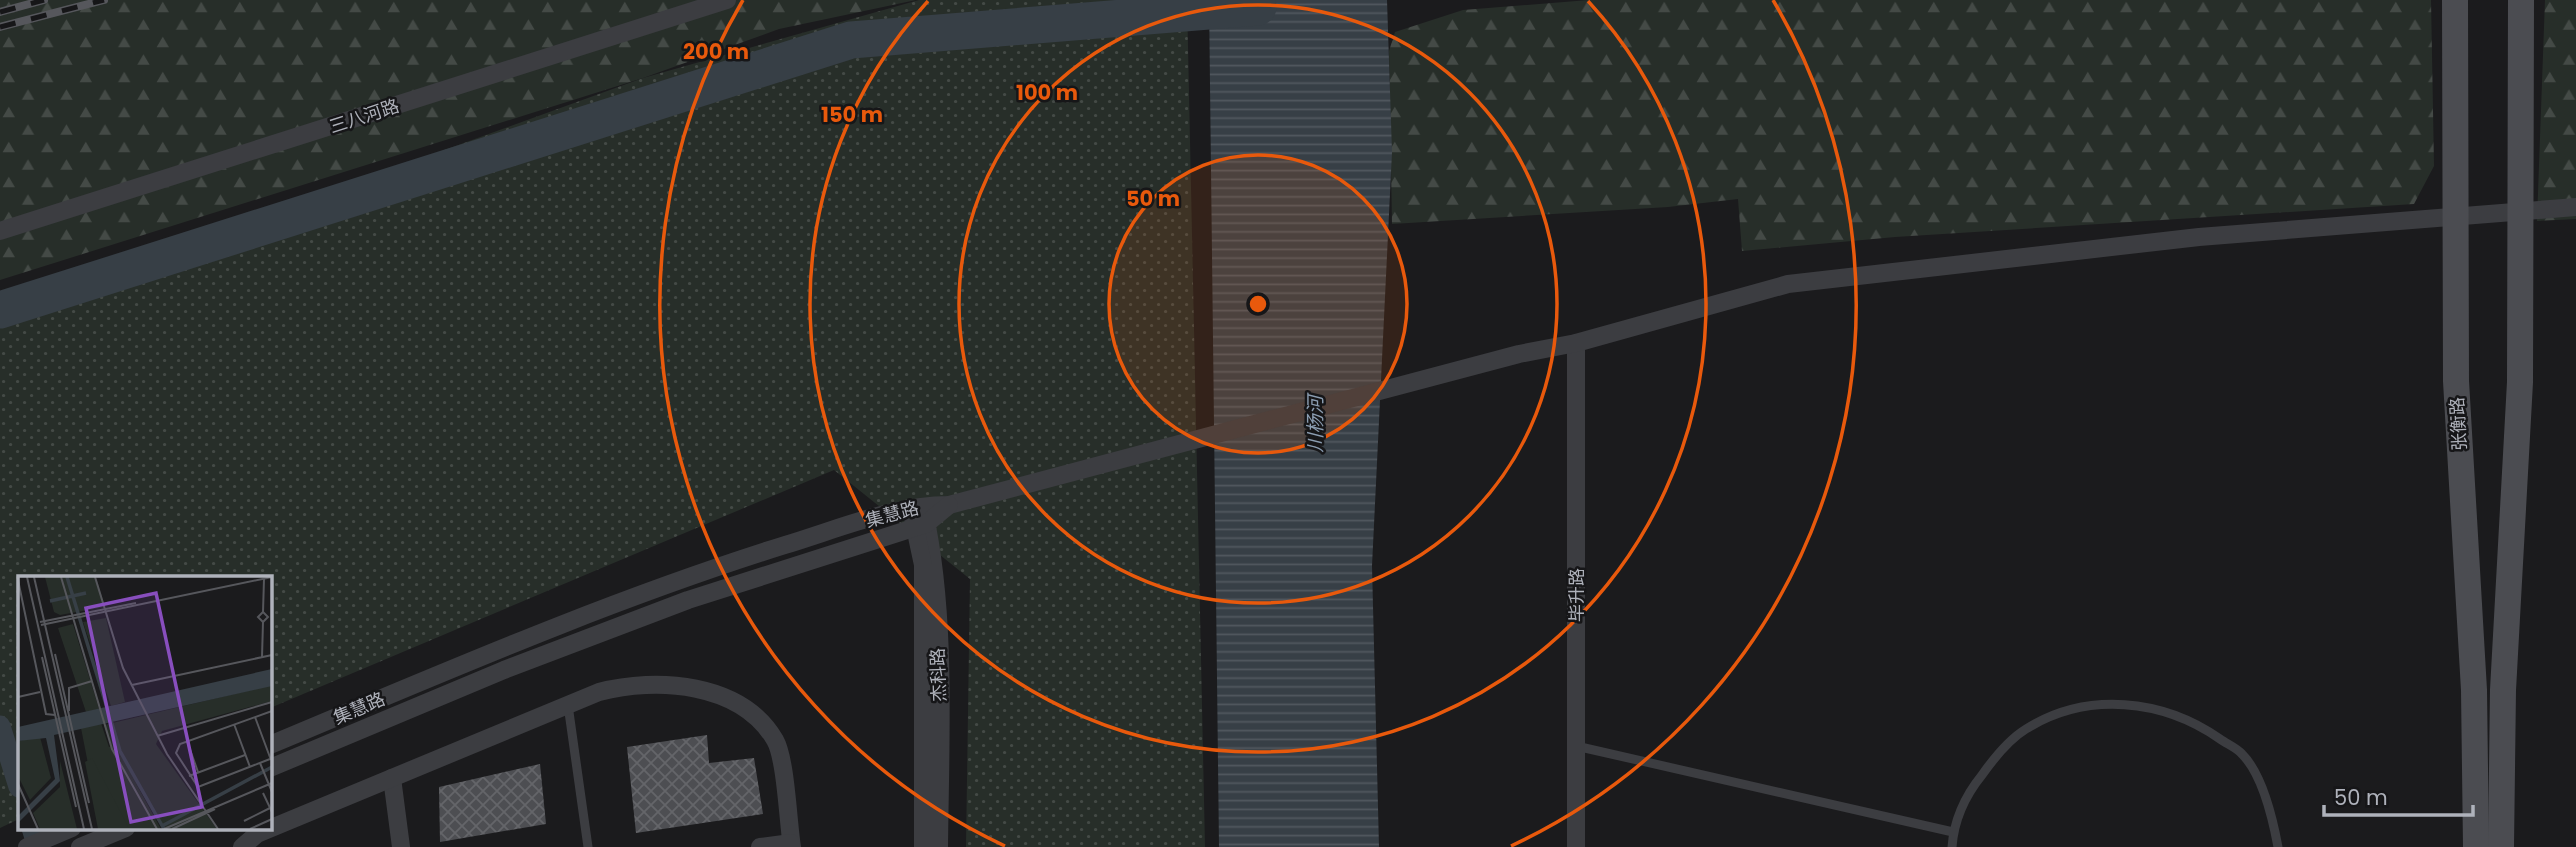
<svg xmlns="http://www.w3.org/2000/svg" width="2576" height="847" font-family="Poppins,'Noto Sans SC',sans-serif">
<defs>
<pattern id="forest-firs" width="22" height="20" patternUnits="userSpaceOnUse" patternTransform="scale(1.75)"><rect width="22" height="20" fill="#272e29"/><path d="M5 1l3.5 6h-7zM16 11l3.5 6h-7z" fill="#444a46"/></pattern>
<pattern id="park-dots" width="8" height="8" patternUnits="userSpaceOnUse" patternTransform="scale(1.75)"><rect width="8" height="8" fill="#272e29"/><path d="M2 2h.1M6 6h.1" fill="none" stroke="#444a46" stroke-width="1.8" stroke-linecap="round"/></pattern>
<pattern id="water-rules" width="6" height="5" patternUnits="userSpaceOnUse" patternTransform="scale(1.75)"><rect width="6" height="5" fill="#373f46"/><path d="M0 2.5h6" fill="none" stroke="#51585f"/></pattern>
<pattern id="building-cross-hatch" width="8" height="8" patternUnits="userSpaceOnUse" patternTransform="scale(1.75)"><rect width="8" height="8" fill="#4d4e52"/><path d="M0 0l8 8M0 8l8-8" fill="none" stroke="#646569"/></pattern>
</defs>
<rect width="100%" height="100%" fill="#1b1b1d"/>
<g fill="url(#forest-firs)">
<path d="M0,0H916L779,29L643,78L0,280Z"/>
<path d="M1589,0H2431L2434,166L2414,204L1895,237L1742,251L1738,199L1668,207L1392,224L1389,51L1395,32L1463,10Z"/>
<path d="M2545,0H2576V219L2537,221Z"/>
</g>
<path fill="url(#park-dots)" d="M919,0H1187L1205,847H966L970,579L834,470L270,708V578H19V819L0,828V311L643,78Z"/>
<path fill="url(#water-rules)" d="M1209,0H1387L1392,152L1372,566L1379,847H1219Z"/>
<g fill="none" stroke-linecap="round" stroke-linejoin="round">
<g stroke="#373f46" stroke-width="21">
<path d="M0,726L19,787"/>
<path d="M32,828L38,847"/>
</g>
<path stroke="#373f46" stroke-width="37" d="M0,310L851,40L1258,7"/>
</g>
<g fill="url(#building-cross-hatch)">
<path d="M707,735L709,763L754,758L763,814L636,833L627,747Z"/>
<path d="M540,764L546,824L440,842L439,787Z"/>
</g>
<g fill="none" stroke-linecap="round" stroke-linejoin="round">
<g stroke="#3c3d41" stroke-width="9">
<path d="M568,705L588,847"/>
<path d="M1576,746L1953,832"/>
<path d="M1952,847C1954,820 1965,796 1982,775C1994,758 2008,740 2026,729C2087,691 2163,699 2220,739C2227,744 2237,748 2242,754C2262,774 2273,820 2278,847"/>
</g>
<g stroke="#3c3d41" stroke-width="18">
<path d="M0,231L727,0"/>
<path d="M1576,343V847"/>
<path d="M924,512C947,615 940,741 939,847"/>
<path d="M913,518L923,565V847"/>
<path d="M270,745C440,674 609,600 785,545C838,529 894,505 949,505L1519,354L1576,343L1788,284L2199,237L2576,207"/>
<path d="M270,768L504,670L688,600L926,524L949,505"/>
<path d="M392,778L401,847"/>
<path d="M27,847L72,828"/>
<path d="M80,847L126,828"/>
<path d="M242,847L257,834L599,692C656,677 741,682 775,740C786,759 788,823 792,847"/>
<path d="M760,847L791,843"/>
</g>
<g stroke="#4b4c51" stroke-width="26">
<path d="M2455,0L2456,381L2474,690L2476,847"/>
<path d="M2501,847L2503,690L2520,382L2521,0"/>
</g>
<defs>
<g id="rail">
<path d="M0,12L44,0"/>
<path d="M0,27L104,0"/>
</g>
</defs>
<use href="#rail" stroke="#56575c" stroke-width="8"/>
<use href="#rail" stroke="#161618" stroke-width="5" stroke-dasharray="16" stroke-linecap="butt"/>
</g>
<circle cx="1258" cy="304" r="149" fill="#e8590c" fill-opacity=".12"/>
<g fill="none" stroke="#e8590c" stroke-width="3.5">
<circle cx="1258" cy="304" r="149"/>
<circle cx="1258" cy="304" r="299"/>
<path d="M1588 1A448 448 0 1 1 928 1"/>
<path d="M1005 846A598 598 0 0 1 743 0M1773 0A598 598 0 0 1 1511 846"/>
</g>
<g text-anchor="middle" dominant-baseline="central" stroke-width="5" stroke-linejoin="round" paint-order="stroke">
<g font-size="18" fill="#afb2bb" stroke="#161618">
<text transform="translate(364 116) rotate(-18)">三八河路</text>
<text transform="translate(2458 424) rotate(-93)">张衡路</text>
<text transform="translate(892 514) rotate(-15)">集慧路</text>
<text transform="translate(1576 595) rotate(-90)">毕升路</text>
<text transform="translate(938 675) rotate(-92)">杰科路</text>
<text transform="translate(359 708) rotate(-23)">集慧路</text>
</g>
<g font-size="19" font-style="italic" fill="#8b9db1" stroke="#161618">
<text transform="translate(1315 424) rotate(-90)">川杨河</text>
</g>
</g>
<g transform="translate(18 576)">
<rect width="254" height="254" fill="#1b1b1d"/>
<path d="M27,1H78L87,31L42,39L36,36ZM88,42L107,126L93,130L65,46ZM55,48L81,133L68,136L40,52ZM83,147L91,171L97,169L143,253H98L73,203L63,152Z" fill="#272e29"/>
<path d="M254,109V125L144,155L138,168L199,253H147L92,167L86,149ZM22,161L33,202L12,224L0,200V165ZM74,182L103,237L111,253H80L67,186ZM42,185L59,253H22L15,237L42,211Z" fill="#272e29"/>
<path d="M254,93V110L36,159L42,205L0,247V240L37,203L28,162L0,165V151Z" fill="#373f46"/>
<path fill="none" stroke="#373f46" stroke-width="3.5" d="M49,1L89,132M32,25L68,17M92,141L102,175L146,253M144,250L254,191"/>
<path fill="none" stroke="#56575c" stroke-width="2" d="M9,1L66,253M16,1L74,253M43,1L94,173L139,253M77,1L105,92L149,178L200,253M0,4L28,138L37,139M245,36L246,3M22,46L118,27M23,49L254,1M37,78L71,227M24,81L58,231M244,81L245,46L250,41L245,36L240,41L245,46M114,109L254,79M0,121L22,116M51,135V112L74,105M237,141L253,184M216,148L232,191M139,160L254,126M169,165L180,196M252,183L180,211L158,177L162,168L254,135M242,187L254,216M171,200L227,179M0,208L20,253M245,217L254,236M226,245L252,232M146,253L254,207M154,253L197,233M232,253L254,243"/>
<path fill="#884ebe" fill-opacity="0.15" stroke="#884ebe" stroke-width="3.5" d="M138,17L184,231L113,246L68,32Z"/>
<rect width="254" height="254" fill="none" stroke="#afb2bb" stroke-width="3.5"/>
</g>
<circle cx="1258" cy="304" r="10" fill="#e8590c" stroke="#161618" stroke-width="3.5"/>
<g font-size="21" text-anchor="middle" font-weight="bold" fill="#e8590c" stroke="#161618" stroke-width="5" stroke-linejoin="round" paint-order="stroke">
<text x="716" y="59">200 m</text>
<text x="1047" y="100">100 m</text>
<text x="852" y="122">150 m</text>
<text x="1153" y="206">50 m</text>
</g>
<path d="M2324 805v10h149v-10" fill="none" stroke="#afb2bb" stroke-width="3.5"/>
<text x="2334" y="805" font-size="21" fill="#afb2bb" stroke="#161618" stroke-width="5" paint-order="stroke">50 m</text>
</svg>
